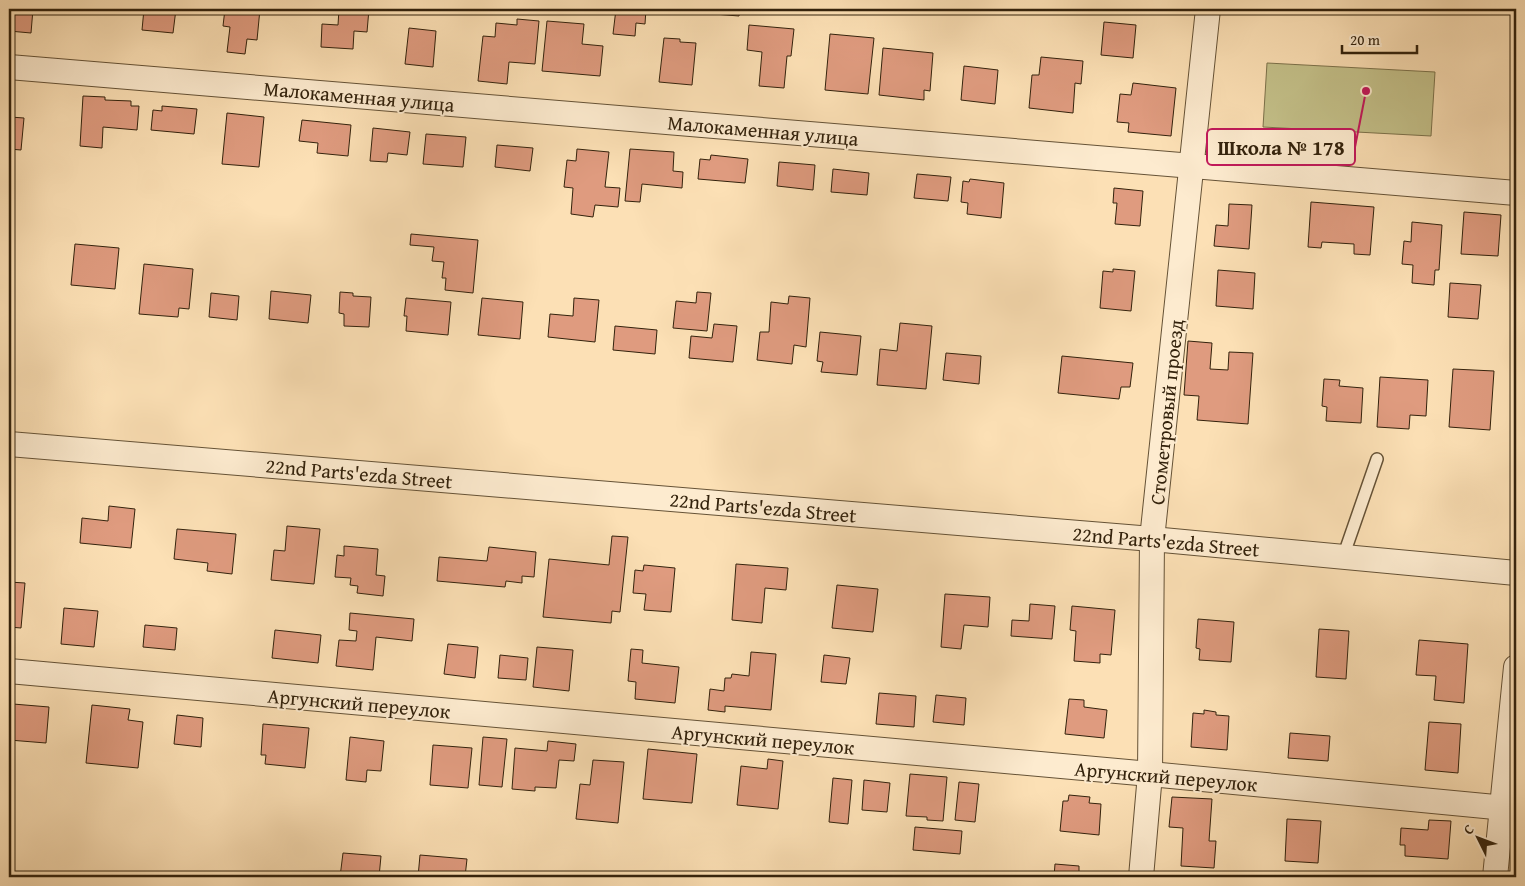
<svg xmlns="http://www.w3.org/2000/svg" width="1525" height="886" font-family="'Gentium Book Plus',serif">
<rect width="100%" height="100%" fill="#fce0b5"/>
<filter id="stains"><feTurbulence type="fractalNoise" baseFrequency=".004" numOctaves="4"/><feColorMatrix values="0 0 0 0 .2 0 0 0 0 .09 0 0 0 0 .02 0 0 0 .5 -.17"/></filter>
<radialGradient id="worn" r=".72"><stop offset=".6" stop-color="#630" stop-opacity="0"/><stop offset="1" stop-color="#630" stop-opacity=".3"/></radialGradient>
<path fill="#c4c18a" stroke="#7c724b" d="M1267,63L1435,72L1431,136L1263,127Z"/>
<g fill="#df9b7f" stroke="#33220c">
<path d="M9,9H33L31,33L9,31Z"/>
<path d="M144,9H176L173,33L142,30Z"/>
<path d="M225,9H260L257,40L247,39L245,54L227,52L230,27L223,26Z"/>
<path d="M339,9H369L367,32L354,31L353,49L321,47L322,24L338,25Z"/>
<path d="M616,9H646L645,24L636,23L635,36L613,34Z"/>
<path d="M714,9H740L739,16L714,14Z"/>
<path d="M517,19L539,21L535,64L509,62L507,84L478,81L483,36L495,37L496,23L517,25Z"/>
<path d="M547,21L584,24L582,44L603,46L600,76L542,71Z"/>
<path d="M1104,22L1136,25L1133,58L1101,55Z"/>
<path d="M749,25L794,29L791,56H787L784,88L759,86L762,52L747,50Z"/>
<path d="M409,28L436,31L433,67L405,64Z"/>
<path d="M830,34L874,38L868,94L825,90Z"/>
<path d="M664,38L680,39V42L696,43L692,85L659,82Z"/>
<path d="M883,48L933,53L930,91L924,90V100L879,95Z"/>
<path d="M1041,57L1083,61L1081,84L1075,83L1073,113L1029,108L1032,75H1039Z"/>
<path d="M964,66L998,70L995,104L961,100Z"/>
<path d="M1133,83L1176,88L1171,136L1128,132L1129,123L1117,122L1120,94L1131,95Z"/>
<path d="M9,87H13L10,117L24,118L21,150L9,149Z"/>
<path d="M83,96L105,97V100L131,101V106H139L137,130L103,127L102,148L80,146Z"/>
<path d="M162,106L197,109L194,134L151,130L153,110L162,111Z"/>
<path d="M227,113L264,117L259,167L222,164Z"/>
<path d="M302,120L351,125L348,156L317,153L318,143L299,141Z"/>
<path d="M373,128L410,132L407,155L388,153L387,162L370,161Z"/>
<path d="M426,134L466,137L463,167L423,164Z"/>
<path d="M497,145L533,148L530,171L495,167Z"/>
<path d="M577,149L609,152L605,187L620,188L618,207L595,205L593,217L571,214L573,188L564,187L567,160L576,161Z"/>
<path d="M630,149L674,152L673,171L683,172L682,188L642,184L640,202L625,201Z"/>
<path d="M711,155L748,159L745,183L698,179L700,159L710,160Z"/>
<path d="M779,162L815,165L813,190L777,186Z"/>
<path d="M833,169L869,173L867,195L831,192Z"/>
<path d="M917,174L951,177L948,201L914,198Z"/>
<path d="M970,179L1004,183L1001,218L967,214L968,203L961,202L963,181L969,182Z"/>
<path d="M1114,188L1143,191L1140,226L1115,224L1117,203H1113Z"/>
<path d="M1311,202L1374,207L1370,255L1354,254V244L1322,242L1321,248L1308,247Z"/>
<path d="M1229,204L1252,205L1249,249L1214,246L1216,225L1228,226Z"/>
<path d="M1464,212L1501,215L1498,256L1461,254Z"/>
<path d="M1412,222L1442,225L1439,270H1435L1434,285L1412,283L1413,265L1402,264L1404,241L1411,242Z"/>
<path d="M411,234L478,240L473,293L445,290L446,278H442L444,262L432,261L434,247L410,245Z"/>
<path d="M75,244L119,248L115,289L71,285Z"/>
<path d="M144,264L193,269L189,309L179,308L178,317L139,314Z"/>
<path d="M1113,269L1135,271L1131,311L1100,308L1103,271L1113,272Z"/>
<path d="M1218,270L1255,273L1253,309L1216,306Z"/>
<path d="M1450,283L1481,285L1478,319L1448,317Z"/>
<path d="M271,291L311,295L308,323L269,319Z"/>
<path d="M340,292L353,293V296L371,297L369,327L344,326V314L339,313Z"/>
<path d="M697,292L711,293L707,331L673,328L676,301L696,303Z"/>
<path d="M211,293L239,296L237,320L209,317Z"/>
<path d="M789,296L810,298L806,347L794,345L792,364L757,360L760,332H769L771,302L788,304Z"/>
<path d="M406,298L451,302L448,335L406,331L407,316H404Z"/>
<path d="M482,298L523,302L520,339L478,335Z"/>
<path d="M574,298L599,300L595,342L548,337L550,314L573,316Z"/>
<path d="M900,323L932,326L926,389L877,385L880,349L897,351Z"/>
<path d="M714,324L737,326L733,362L689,358L691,336L712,338Z"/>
<path d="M615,326L657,330L655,354L613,350Z"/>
<path d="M820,332L861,336L857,375L821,372L823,362L817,361Z"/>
<path d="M1188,341L1212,343L1210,369L1228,370L1229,352L1253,353L1248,424L1197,420L1199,396L1184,395Z"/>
<path d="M946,353L981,356L979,384L943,380Z"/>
<path d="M1062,356L1133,363L1130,387H1121L1119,399L1058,393Z"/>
<path d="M1453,369L1494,371L1490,430L1449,427Z"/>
<path d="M1380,377L1428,380L1426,416L1410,415L1409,429L1377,427Z"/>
<path d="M1324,379L1340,380L1339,386L1363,388L1361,423L1326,421L1327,407L1322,406Z"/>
<path d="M109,506L135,509L131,548L80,543L82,518L108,521Z"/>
<path d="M287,526L320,529L314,584L271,580L274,550L285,551Z"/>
<path d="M177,529L236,534L232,574L207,571L208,563L174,559Z"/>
<path d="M612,536L628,537L620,612L612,611L611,623L543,617L549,559L609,565Z"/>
<path d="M344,546L378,549L376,575L385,576L383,596L357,593L358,586L350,585L351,578L335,577L337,555L344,556Z"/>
<path d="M489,547L536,552L534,577L522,576V583L506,581L505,587L437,581L439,557L487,561Z"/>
<path d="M736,564L788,568L786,590L765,588L762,623L732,620Z"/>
<path d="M644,565L675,568L671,612L644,610L646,594L633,593L635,570L643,571Z"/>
<path d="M9,582L25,583L21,628L9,627Z"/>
<path d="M837,585L878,589L873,632L832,628Z"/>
<path d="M945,594L990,597L988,627L964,625L961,649L941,647Z"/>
<path d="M1030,604L1055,606L1052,639L1011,636L1012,620L1029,621Z"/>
<path d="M1072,606L1115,610L1111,655L1100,654V663L1074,661L1076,631L1070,630Z"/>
<path d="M64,608L98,611L94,647L61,644Z"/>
<path d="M350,613L414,619L412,641L376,637L373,670L336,666L339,640L356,641L357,631L349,630Z"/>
<path d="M1198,619L1234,622L1231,662L1199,660L1200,649L1196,648Z"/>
<path d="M145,625L177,628L175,650L143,647Z"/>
<path d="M1319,629L1349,631L1346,679L1316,677Z"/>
<path d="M275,630L321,635L318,663L272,658Z"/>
<path d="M1419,640L1468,644L1464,703L1434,700L1436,676L1416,675Z"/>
<path d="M448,644L478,647L475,678L444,674Z"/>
<path d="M537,647L573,650L569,691L533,687Z"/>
<path d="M631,649L643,650L642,663L679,667L675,703L635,699L636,682L628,681Z"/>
<path d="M751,652L776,654L771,710L725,706V712L708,710L710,689L724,691L725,678H731L732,674L749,676Z"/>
<path d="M500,655L528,658L526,680L498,678Z"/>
<path d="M824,655L850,658L846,684L821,682Z"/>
<path d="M879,693L916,696L914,727L876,724Z"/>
<path d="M936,695L966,698L964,725L933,722Z"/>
<path d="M1069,699L1084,700V707L1107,710L1104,738L1065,734Z"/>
<path d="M13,704L49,707L46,743L9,740V724H12Z"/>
<path d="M92,705L130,709L128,720L143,722L138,768L86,763Z"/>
<path d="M1204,710L1216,712V715L1229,716L1227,750L1191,747L1193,713L1204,714Z"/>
<path d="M177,715L203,718L201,747L174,744Z"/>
<path d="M1429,722L1461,724L1458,773L1425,770Z"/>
<path d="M263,724L309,728L305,768L265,764L266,755H261Z"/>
<path d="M1290,733L1330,736L1328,761L1288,758Z"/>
<path d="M350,737L384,741L381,771L367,770L366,782L346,780Z"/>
<path d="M483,737L507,739L502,787L479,785Z"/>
<path d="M548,741L576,744L574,761L559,760L556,788L535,787V791L512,789L515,748L547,751Z"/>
<path d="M433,745L472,748L468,788L430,785Z"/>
<path d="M648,749L697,754L692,803L643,799Z"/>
<path d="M768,759L783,761L778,809L737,805L741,766L767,769Z"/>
<path d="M593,760L624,762L618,823L576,819L580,784L590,785Z"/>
<path d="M910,774L947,777L943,821L927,820V817L906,816Z"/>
<path d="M833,778L852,780L848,824L829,822Z"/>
<path d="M864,780L890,783L887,812L862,810Z"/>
<path d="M959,782L979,784L975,822L955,820Z"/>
<path d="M1069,795L1090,797L1089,803L1101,804L1099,835L1060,831L1063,801H1068Z"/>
<path d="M1172,797L1212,799L1209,841H1216L1214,868L1181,866L1183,828L1169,827Z"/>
<path d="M1287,819L1321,821L1318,863L1285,861Z"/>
<path d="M1429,820L1451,821L1448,859L1405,856V845H1400L1401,828L1428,830Z"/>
<path d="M915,827L962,831L960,854L913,850Z"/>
<path d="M343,853L381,856L379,877H340Z"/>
<path d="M420,855L467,859L465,877H418Z"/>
<path d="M1055,864L1079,866V877H1054Z"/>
<path d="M190,873L215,876V877H189Z"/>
</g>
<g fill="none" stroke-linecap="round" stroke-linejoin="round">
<defs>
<path id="lane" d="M1343,557L1377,459"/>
<g id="street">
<path d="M9,67L1516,193"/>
<path d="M9,444L1152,539L1516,573"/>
<path d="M9,671L1150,774L1516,809"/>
<path d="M1141,877L1150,774L1152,539L1208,9"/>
<path d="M1495,877L1516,667"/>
</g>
</defs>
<use href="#lane" stroke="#655236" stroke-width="14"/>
<use href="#street" stroke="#655236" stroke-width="26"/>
<use href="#lane" stroke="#fdebcf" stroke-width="11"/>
<use href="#street" stroke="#fdebcf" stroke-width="24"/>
</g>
<g text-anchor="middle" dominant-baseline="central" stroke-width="4" stroke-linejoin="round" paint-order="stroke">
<g font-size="20" fill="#33220c" stroke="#fdebcf">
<text transform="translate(359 96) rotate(5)">Малокаменная улица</text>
<text transform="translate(763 130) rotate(5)">Малокаменная улица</text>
<text transform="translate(1166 412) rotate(-84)">Стометровый проезд</text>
<text transform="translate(359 473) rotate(5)">22nd Parts'ezda Street</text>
<text transform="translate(763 507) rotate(5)">22nd Parts'ezda Street</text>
<text transform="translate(1166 541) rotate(5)">22nd Parts'ezda Street</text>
<text transform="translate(359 703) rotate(5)">Аргунский переулок</text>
<text transform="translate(763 739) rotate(5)">Аргунский переулок</text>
<text transform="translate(1166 776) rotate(5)">Аргунский переулок</text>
</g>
</g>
<path fill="none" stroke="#c2185b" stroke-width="2" d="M1366 91L1355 147"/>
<circle fill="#c2185b" stroke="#fdebcf" stroke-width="2" cx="1366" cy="91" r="5"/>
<rect fill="#fdebcf" stroke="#c2185b" stroke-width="2" x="1207" y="129" width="148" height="36" rx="5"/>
<g font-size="21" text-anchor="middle" font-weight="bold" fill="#33220c">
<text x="1281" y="155">Школа № 178</text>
</g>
<rect width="1525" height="886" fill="none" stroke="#fce0b5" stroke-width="30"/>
<rect x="10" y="10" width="1505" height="866" fill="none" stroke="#33220c" stroke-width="2.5"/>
<rect x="15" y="15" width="1495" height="856" fill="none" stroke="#33220c"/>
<g transform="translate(1478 838) rotate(312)" stroke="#fdebcf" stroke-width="4" paint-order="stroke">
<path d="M0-4L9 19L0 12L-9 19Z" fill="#33220c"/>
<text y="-8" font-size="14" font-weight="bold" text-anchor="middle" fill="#33220c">С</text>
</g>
<path d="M1342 45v8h75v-8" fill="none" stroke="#33220c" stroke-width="2.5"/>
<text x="1350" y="45" font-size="15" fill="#33220c" stroke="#fdebcf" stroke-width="4" paint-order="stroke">20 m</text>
<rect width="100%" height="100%" filter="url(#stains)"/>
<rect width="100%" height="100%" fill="url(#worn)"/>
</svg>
